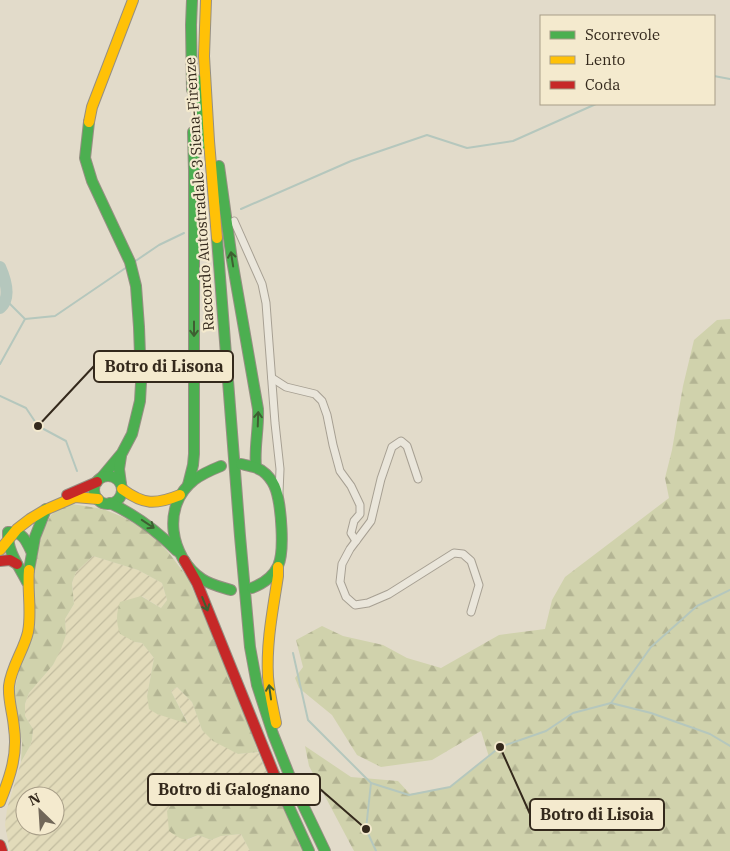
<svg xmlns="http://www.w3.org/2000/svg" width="730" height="851" font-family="'IBM Plex Serif',serif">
<defs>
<pattern id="farmland-furrows" width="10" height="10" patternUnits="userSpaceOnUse" patternTransform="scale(1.25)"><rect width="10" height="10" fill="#e2dbba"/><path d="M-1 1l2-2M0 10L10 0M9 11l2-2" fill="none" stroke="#c2bc9f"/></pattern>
<pattern id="forest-firs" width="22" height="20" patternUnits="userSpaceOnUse" patternTransform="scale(1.25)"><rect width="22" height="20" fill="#d0d2ac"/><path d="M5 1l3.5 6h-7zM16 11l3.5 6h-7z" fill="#b3b493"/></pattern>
</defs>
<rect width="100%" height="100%" fill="#e2dbca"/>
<path fill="url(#farmland-furrows)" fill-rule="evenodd" d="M93,556L138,570L162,583L167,600L161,608L142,596L135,642L142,643L154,658L147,696L188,723L171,691L177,687L192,702L202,730L238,754L258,752L273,787L247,791L235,781L211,792L179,794L188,840L198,835L211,840L221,836L241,834L250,851H10L5,825L7,809L21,762L30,746L32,740L33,729L25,716V704L29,693L53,665L66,635L65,619L74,604L72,583L76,572ZM25,796H55V826H25Z"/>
<g fill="url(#forest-firs)">
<path d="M730,319V851H354L309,766L305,746L351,777L398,781L410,794L450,787L489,757L481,731L432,760L381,767L357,755L332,715L299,688L295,678L303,667L296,640L322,626L343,636L383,645L407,658L441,668L499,635L545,629L552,600L565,577L669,498L665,478L672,450L683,386L694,340L717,320Z"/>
<path d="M72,504L103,509L123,517L151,533L169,553L188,578L244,712L258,752L238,754L213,741L202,730L192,702L177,687L171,691L188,724L157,714L149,709L147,696L154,658L142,643L135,642L120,634C116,622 116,614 120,602L141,596L161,608L167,600L162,583L138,570L93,556L76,572L72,583L74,604L65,619L66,635L61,649L53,665L29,693L25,704V716L33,729L32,740L30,746L21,762L22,743L14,692L19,670L29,644L33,631V585L38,548L44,529L51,515L59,509Z"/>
<path d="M236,780L247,791L273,787L303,851H250L241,834L221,836L211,840L198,835C183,842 182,840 169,831L167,811L179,794L211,792Z"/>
</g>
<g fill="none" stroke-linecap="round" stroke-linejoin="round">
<g stroke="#b5c7bd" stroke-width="2">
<path d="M714,76L730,79"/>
<path d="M241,209L351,161L427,135L467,148L513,141L596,104"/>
<path d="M134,262L159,245L184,233"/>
<path d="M25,319L55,316L127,267"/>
<path d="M0,364L25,319L6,300"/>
<path d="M0,396L26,408L38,426L66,441L77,471"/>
<path d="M293,653L308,720L371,783L409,795L450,787L500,747L546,731L573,713L611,703L651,647L697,606L730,590"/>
<path d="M611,703L651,713L710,734L730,746"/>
<path d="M371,783L366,829L376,851"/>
</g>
<path stroke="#b5c7bd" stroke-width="12" d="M0,267C4,276 9,291 5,301C4,304 2,306 0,308"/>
<defs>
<g id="street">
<path d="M234,221L262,284L266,303L275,423L280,469L279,493"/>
<path d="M272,378L286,387L315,394L322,401L327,415L333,445L340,471L351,486L360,505V514L354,521L351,533L356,541"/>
<path d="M418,479L407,446L401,441L392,447L381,479L371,521L350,549L342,564L340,582L346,597L355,605L368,603L389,594L454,553L463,554L471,561L479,585L471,612"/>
</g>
<g id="fast">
<path d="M192,0L191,25L192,90"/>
<path d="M197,80L201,145"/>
<path d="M89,122L85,158L92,181L130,262L136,286L139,327L141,383L140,401L132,434L122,453L102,477"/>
<path d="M219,166L232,260L258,409C259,428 254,448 256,467"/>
<path d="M217,238L240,536L250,647L257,685L273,734L292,782L325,851"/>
<path d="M121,456L119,469L121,484"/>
<path d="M241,464C250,466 259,467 266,474C270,478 274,484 276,490C281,506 285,551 278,566C273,577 262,584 252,588"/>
<path d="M221,466C211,470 202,474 194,480C161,506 170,557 202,579C211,585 221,587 231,590"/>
<circle cx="108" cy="490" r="14"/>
<path d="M188,485L193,465L194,454V171L193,132"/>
<path d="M110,503C136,515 157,531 177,551"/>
<path d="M8,532C22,531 26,540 31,551"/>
<path d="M8,533C7,551 19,566 27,582"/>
<path d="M29,570L35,537L46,509"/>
<path d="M274,774L309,851"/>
</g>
<g id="slow">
<path d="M206,0L204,56L209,141L217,238"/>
<path d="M89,122L92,107L133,0"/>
<path d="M122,489C144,505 155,505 180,495"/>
<path d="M0,550L17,529L30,519L45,510L75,497L98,499"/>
<path d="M276,723C273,708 269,692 268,677C266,643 273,609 278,576V567"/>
<path d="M0,802C10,777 18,754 14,728C13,714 8,700 9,686C11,667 24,650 28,632C32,612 27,590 29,570"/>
</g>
<g id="jam">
<path d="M67,495L97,482"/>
<path d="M184,560L197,583L274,774"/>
<path d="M0,561L10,560L17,564"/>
<path d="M0,845L2,851"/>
</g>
</defs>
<use href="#street" stroke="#a7a093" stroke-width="9"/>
<use href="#fast" stroke="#968f83" stroke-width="12"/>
<use href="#slow" stroke="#968f83" stroke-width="12"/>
<use href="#jam" stroke="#968f83" stroke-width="12"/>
<use href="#street" stroke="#eae6db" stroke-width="7"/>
<use href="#fast" stroke="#4caf50" stroke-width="10"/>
<use href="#slow" stroke="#ffc107" stroke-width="10"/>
<use href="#jam" stroke="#c62828" stroke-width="10"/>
</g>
<defs><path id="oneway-shaft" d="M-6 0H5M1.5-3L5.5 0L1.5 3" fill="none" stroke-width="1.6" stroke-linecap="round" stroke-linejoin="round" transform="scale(1.25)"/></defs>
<g stroke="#3e5f31">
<use href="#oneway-shaft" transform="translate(232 259) rotate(-99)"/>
<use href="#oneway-shaft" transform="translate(194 329) rotate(90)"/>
<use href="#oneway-shaft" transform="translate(258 419) rotate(-88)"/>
<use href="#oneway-shaft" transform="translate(148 524) rotate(34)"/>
<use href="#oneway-shaft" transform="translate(205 604) rotate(68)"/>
<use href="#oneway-shaft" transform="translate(270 692) rotate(-98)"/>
</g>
<g text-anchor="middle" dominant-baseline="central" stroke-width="4.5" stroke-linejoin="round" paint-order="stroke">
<g font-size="15" fill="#34291c" stroke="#f4eace">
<text transform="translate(199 194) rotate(-94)">Raccordo Autostradale 3 Siena-Firenze</text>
</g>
</g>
<path fill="none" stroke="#34291c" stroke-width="2" d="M38 426L94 366M366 829L320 789M500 747L530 814"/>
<g fill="#34291c" stroke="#f4eace" stroke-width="2">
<circle cx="38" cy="426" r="5"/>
<circle cx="366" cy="829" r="5"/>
<circle cx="500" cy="747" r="5"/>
</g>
<g fill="#f4eace" stroke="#34291c" stroke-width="2">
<rect x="94" y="351" width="139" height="31" rx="5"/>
<rect x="148" y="774" width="172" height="31" rx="5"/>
<rect x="530" y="799" width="134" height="31" rx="5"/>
</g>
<g font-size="16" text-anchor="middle" font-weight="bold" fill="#34291c">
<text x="164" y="372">Botro di Lisona</text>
<text x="234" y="795">Botro di Galognano</text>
<text x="597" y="820">Botro di Lisoia</text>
</g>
<rect x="540" y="15" width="175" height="90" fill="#f4eace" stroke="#a79d87"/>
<rect x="550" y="31" width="25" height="8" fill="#4caf50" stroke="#a79d87"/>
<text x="585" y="40" font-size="15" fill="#34291c">Scorrevole</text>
<rect x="550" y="56" width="25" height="8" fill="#ffc107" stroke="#a79d87"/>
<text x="585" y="65" font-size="15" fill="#34291c">Lento</text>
<rect x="550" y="81" width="25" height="8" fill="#c62828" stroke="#a79d87"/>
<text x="585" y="90" font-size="15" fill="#34291c">Coda</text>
<g transform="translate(40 811) rotate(335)"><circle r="24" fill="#f4eace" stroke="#a79d87"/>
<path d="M0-4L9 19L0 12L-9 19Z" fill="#716759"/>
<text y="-8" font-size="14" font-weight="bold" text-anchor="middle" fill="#34291c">N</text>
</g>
</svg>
